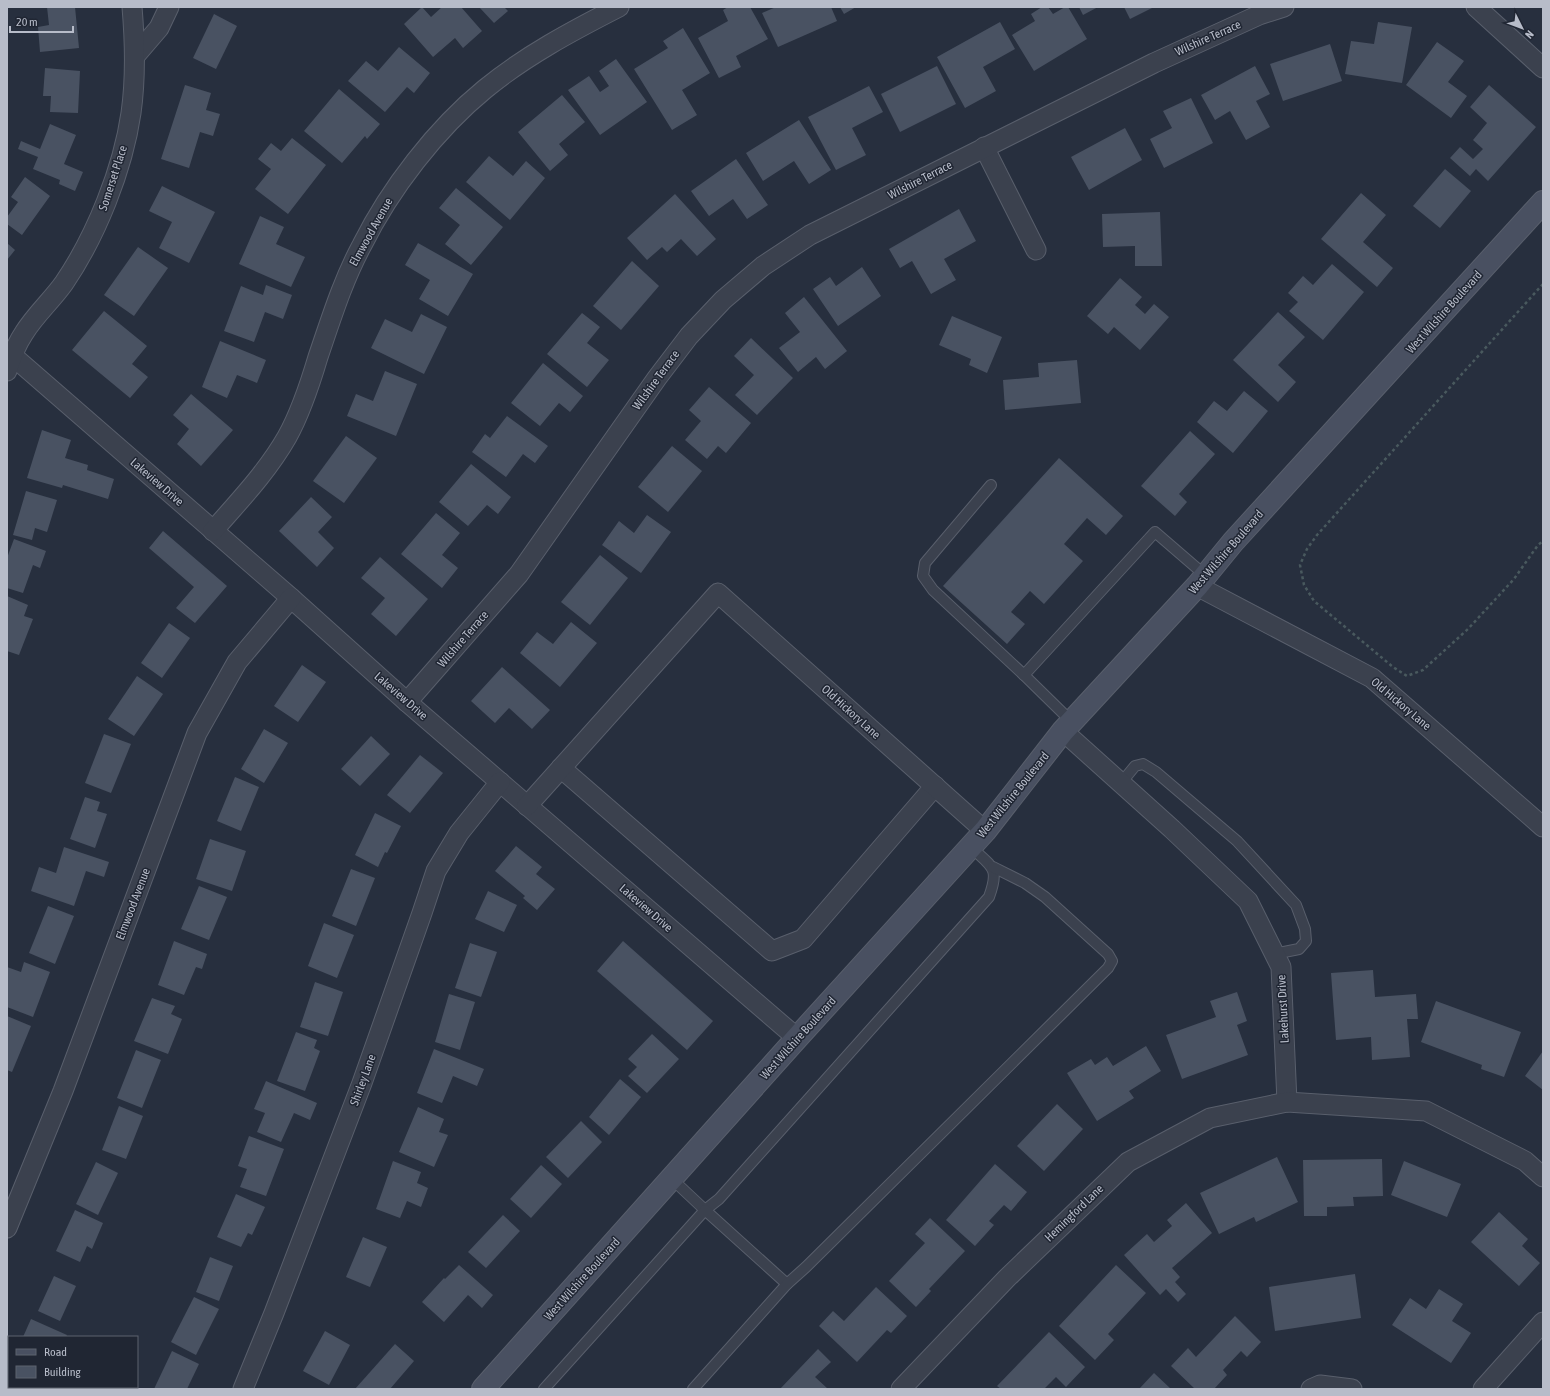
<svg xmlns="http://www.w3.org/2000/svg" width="1550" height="1396" font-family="'Asap Condensed',sans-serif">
<rect width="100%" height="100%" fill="#272f3e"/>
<g fill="#495262">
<path d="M47,7H75L79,48L40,52L38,27L49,25Z"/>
<path d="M422,7L431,17L442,7H461L482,31L463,48L455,38L433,57L404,24Z"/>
<path d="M479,7H504L508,11L494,23Z"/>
<path d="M728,7H750L768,39L736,56L741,67L719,78L698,38L728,21L723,10Z"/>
<path d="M776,7H831L837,21L778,47L762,13Z"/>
<path d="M840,7H856L844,14Z"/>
<path d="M1042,7H1048L1053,14L1065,7H1068L1087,39L1034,71L1012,35L1035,21L1031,14Z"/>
<path d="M1079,7H1098L1083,15Z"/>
<path d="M1124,7H1154L1130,19Z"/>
<path d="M214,14L237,26L216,69L193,58Z"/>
<path d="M1000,22L1015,49L983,67L996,91L965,108L937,57Z"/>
<path d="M1378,22L1412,27L1402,83L1345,74L1351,41L1374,44Z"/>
<path d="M683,28L710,73L682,90L697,115L672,130L634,69L668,48L663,41Z"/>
<path d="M1437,42L1464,61L1448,82L1467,96L1451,118L1406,85Z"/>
<path d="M1330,44L1342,81L1283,101L1270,64Z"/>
<path d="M399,47L430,73L414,93L407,87L385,112L348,81L366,61L378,71Z"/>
<path d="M616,59L647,102L600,135L568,90L589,76L600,92L609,86L599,71Z"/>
<path d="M937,66L956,104L900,132L881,94Z"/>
<path d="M1255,66L1270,94L1256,101L1270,127L1246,140L1230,111L1215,120L1201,95Z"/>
<path d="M45,68L80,71L78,113L50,112L51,96H43Z"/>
<path d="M185,85L211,93L206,110L220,114L213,136L200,132L189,168L161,159Z"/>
<path d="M1489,85L1536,127L1488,181L1476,169L1470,176L1450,158L1460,147L1473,159L1483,149L1473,140L1487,123L1470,107Z"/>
<path d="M869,86L883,112L852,128L866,155L836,170L808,117Z"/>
<path d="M339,89L380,124L367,139L365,136L342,163L304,131Z"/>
<path d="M562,95L585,122L559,144L568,155L550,171L518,132Z"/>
<path d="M1191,98L1213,143L1164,168L1150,139L1172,128L1163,111Z"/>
<path d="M799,120L831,170L809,184L794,161L763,181L746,153Z"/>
<path d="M50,124L76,135L64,164L83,172L75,191L59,184L60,180L33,169L38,157L18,149L21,141L40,149Z"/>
<path d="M1125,128L1142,160L1089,190L1071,157Z"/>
<path d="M292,138L326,165L288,214L255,189L271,169L258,159L271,143L281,151Z"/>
<path d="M489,156L513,176L526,161L545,178L510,220L466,182Z"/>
<path d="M736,159L768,205L747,219L733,199L709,216L691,191Z"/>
<path d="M1445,169L1471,191L1440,228L1413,206Z"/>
<path d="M25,177L50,196L22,235L7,224V217L18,202L11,197Z"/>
<path d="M162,186L215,212L189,263L159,248L172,222L149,211Z"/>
<path d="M456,188L503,227L471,265L445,244L460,225L439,208Z"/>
<path d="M1361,193L1386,215L1363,242L1393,268L1377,287L1321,239Z"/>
<path d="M675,194L716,239L697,256L681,239L667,252L662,247L647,260L627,238Z"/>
<path d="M959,209L976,241L944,259L956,280L931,294L912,261L900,268L889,249Z"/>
<path d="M1160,212L1162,266H1135V246L1103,247L1102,214Z"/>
<path d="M260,216L284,227L276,244L305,257L291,287L239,264Z"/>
<path d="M7,243L15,250L7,260Z"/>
<path d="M418,243L473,274L448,316L419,299L430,280L405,265Z"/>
<path d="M138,247L168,268L134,316L104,295Z"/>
<path d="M632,261L659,286L621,330L593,306Z"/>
<path d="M1332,264L1364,292L1323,340L1289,311L1298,302L1288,293L1303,276L1313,285Z"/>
<path d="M862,267L881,296L838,326L813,289L830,277L836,286Z"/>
<path d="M1120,278L1142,297L1135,305L1145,314L1154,304L1169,317L1140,350L1114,327L1108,334L1087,316Z"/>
<path d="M266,285L292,295L283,319L265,312L254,342L224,331L241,286L263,295Z"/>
<path d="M804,297L847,351L825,369L816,357L798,372L779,348L800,332L785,313Z"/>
<path d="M104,311L147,346L132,364L148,377L130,398L72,350Z"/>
<path d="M1278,312L1305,337L1278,365L1296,382L1278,402L1233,360Z"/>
<path d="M582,313L600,327L587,343L609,360L587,387L547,354Z"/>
<path d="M421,314L447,327L424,374L371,348L385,319L412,332Z"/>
<path d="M952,316L1002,337L987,373L969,365L971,359L939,345Z"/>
<path d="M751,338L793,378L757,415L735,395L754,375L734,356Z"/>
<path d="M220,341L266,360L257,383L237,375L227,398L202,387Z"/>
<path d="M1077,360L1081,403L1005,410L1003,380L1039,377L1038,363Z"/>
<path d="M543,363L583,396L570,412L559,403L540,426L511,403Z"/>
<path d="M385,371L417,384L396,436L347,416L356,394L373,401Z"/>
<path d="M709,387L751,423L726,453L718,446L707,459L685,440L701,421L689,410Z"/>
<path d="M1244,391L1268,411L1233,453L1197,422L1214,401L1227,411Z"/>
<path d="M191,394L233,430L201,466L177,444L189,429L173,415Z"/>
<path d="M507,416L548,446L535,463L523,454L506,477L472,452L485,434L490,438Z"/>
<path d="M42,430L71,440L65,458L88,465L87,470L114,479L108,499L63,485L62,488L27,478Z"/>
<path d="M1190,431L1215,454L1179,494L1187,502L1175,516L1141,486Z"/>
<path d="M346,436L377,458L344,503L313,481Z"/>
<path d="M672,446L702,471L668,512L638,487Z"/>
<path d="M1059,458L1123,516L1106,535L1087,518L1064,544L1083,561L1044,604L1030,591L1011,612L1025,624L1007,644L943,586Z"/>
<path d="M471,464L511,497L498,514L487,505L468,526L439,502Z"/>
<path d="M26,491L57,500L47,532L35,528L32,540L13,535Z"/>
<path d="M311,497L332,517L318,532L334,548L317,567L279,531Z"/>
<path d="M436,513L460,533L442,555L458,568L442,588L401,554Z"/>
<path d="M647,515L671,532L641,573L602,545L619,521L634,533Z"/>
<path d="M163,531L227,586L195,623L176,608L194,587L149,548Z"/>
<path d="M14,539L46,551L40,568L33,565L23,593L7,588V558Z"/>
<path d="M600,555L628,578L590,625L561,602Z"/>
<path d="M380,557L428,599L396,636L371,614L385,598L361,578Z"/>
<path d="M7,596L28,605L24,616L33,619L19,655L7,651Z"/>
<path d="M571,622L597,643L560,687L520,653L537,632L553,644Z"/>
<path d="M169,623L190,638L162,678L141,663Z"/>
<path d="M302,665L326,682L298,722L274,706Z"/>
<path d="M502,667L550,710L532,729L509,708L495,723L471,701Z"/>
<path d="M137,676L163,694L134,736L108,719Z"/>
<path d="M264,729L288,743L264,783L241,769Z"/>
<path d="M104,734L131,744L111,793L85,783Z"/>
<path d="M371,736L390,754L360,786L341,769Z"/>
<path d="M420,755L443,773L410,813L387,795Z"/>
<path d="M235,777L259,787L241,831L217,821Z"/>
<path d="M85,797L100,802L97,811L107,814L95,848L70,839Z"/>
<path d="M375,813L401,826L387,853L385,852L378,867L355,855Z"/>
<path d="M210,839L246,851L232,891L196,879Z"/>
<path d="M516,846L542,867L536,874L555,889L537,910L523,898L525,896L495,871Z"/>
<path d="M64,847L109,862L104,877L86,871L74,906L31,891L39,867L56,873Z"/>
<path d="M351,869L375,878L356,926L332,916Z"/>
<path d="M199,886L227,897L209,940L181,929Z"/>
<path d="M488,891L517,905L504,932L475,919Z"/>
<path d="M48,906L74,916L55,964L29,953Z"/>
<path d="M324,923L354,935L337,978L308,966Z"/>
<path d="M174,941L207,954L202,969L196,967L184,995L158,985Z"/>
<path d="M623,941L713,1021L687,1050L597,971Z"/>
<path d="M470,943L497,952L481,997L455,988Z"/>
<path d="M24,962L50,972L33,1017L7,1007V967L21,972Z"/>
<path d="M1373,970L1375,997L1416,994L1418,1019H1407L1410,1057L1372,1060L1371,1037L1336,1040L1331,973Z"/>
<path d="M315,982L343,992L328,1036L300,1027Z"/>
<path d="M1237,992L1247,1021L1237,1025L1248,1055L1182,1079L1166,1035L1216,1017L1210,1001Z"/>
<path d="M449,994L475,1002L460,1050L435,1042Z"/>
<path d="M152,998L175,1006L171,1014L182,1019L168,1054L134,1041Z"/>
<path d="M1436,1001L1521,1032L1504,1077L1481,1069L1482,1065L1421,1042Z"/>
<path d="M7,1016L31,1026L12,1072L7,1070Z"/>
<path d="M296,1032L317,1040L314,1048L320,1051L305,1091L277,1081Z"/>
<path d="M652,1034L679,1059L647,1093L628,1076L637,1067L628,1059Z"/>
<path d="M1146,1046L1161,1071L1129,1091L1134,1098L1097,1121L1067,1073L1091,1059L1095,1065L1107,1057L1113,1066Z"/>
<path d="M434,1049L484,1069L477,1086L453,1076L442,1103L417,1093Z"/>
<path d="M136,1050L161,1060L142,1108L117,1098Z"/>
<path d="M1543,1051V1090L1525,1076Z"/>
<path d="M620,1079L641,1097L609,1135L589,1117Z"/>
<path d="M266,1081L317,1103L310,1120L294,1113L281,1142L257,1132L265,1113L254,1109Z"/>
<path d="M1057,1104L1083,1129L1044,1171L1017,1146Z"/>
<path d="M119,1106L143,1116L126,1159L102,1150Z"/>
<path d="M418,1107L444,1119L439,1132L448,1135L434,1167L399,1152Z"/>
<path d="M581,1121L602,1142L568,1178L546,1157Z"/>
<path d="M249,1136L284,1149L266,1196L240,1187L247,1169L238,1166Z"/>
<path d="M1277,1157L1298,1202L1256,1222L1254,1217L1219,1234L1200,1193Z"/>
<path d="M1382,1159L1383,1196L1353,1197L1354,1206L1327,1207V1216H1304L1303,1160Z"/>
<path d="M393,1161L421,1172L417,1183L428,1188L421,1207L407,1201L400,1218L376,1209Z"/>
<path d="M1404,1161L1461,1184L1447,1217L1391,1195Z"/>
<path d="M96,1162L118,1173L98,1215L76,1204Z"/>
<path d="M995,1164L1027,1192L1011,1211L1004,1205L989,1221L994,1225L975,1246L946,1220Z"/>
<path d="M541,1165L562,1184L531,1218L510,1199Z"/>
<path d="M236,1194L265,1207L252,1235L248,1233L241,1247L217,1237Z"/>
<path d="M1186,1203L1212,1233L1172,1268L1180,1277L1175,1282L1186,1294L1178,1302L1166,1289L1160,1295L1124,1255L1147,1234L1154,1242L1172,1226L1167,1220Z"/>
<path d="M75,1210L103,1223L92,1249L87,1246L80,1262L56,1251Z"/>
<path d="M1499,1212L1528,1239L1522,1246L1540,1263L1519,1286L1471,1242Z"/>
<path d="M503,1215L520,1231L486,1268L468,1252Z"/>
<path d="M930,1218L965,1251L929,1289L931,1291L916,1307L889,1281L925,1243L915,1234Z"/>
<path d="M363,1237L387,1247L370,1287L346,1277Z"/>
<path d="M210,1257L233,1266L219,1301L196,1292Z"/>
<path d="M459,1265L493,1295L482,1308L468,1295L444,1322L422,1302L444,1278L445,1279Z"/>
<path d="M1116,1265L1146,1293L1108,1334L1114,1340L1095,1360L1059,1326Z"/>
<path d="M1355,1274L1361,1318L1275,1331L1269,1287Z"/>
<path d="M54,1276L76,1286L60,1321L38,1311Z"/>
<path d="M876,1287L907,1316L891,1333L887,1330L857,1362L819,1326L833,1311L844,1321Z"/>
<path d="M1439,1289L1463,1304L1452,1321L1471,1333L1451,1363L1392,1325L1410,1298L1426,1309Z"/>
<path d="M194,1297L219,1309L196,1355L171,1342Z"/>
<path d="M1235,1316L1261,1342L1247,1357L1241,1351L1223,1370L1227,1375L1214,1389H1195L1171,1366L1188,1348L1196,1357Z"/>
<path d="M31,1319L67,1335L66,1337H23Z"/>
<path d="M325,1331L350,1345L329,1385L303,1371Z"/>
<path d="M1049,1332L1085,1367L1066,1387L1056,1377L1044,1389H1001L997,1386Z"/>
<path d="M395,1344L414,1361L390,1389H355Z"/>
<path d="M818,1349L831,1362L815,1377L828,1389H780Z"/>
<path d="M172,1351L199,1364L187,1389H154Z"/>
<path d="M7,1372L9,1373V1387H30L29,1389H7Z"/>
<path d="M1154,1373L1171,1389H1139Z"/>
</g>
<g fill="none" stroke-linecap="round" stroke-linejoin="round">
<defs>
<g id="lane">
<path d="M991,485L925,563L923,576L933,590L1024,675"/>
<path d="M1072,722L1024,675L1155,532L1206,576"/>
<path d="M1121,783L1135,766L1143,764L1156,772L1237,841L1296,905L1305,929L1306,941L1299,949L1274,954"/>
<path d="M672,1179L705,1210L719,1199L989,897C1000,867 992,867 971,847"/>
<path d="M544,1389L705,1210L787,1284"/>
<path d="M693,1389L787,1284L806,1267L1108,968L1112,961L1108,954L1045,897L1025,883L993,867"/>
</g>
<g id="street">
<path d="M1476,7L1543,68"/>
<path d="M135,56L159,28L169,7"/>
<path d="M984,147L1036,250"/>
<path d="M7,351L291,598L407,702L797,1038"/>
<path d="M7,371C11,358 16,345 24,333C35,315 52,300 64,283C96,236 123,169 131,113C136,78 135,42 132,7"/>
<path d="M213,531C239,501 267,472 287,437C301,412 310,384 318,357C331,319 343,280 362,245C390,189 436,129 485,89C525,56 572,31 619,7"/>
<path d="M1197,586L1372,678L1543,827"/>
<path d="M407,702L519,574L657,378L689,336L723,300L763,266L810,235L1154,63L1259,15L1284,7"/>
<path d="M1063,731L1172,829L1248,901L1281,967L1287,1102"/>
<path d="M561,768L772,951L803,939L935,786"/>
<path d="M527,806L718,593L985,831"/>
<path d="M7,1228L63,1091L197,733L237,662L291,598"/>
<path d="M243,1389L274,1313L362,1083L422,913L436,871L459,833L500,782"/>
<path d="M901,1389L1007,1278L1128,1162L1210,1118L1287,1102L1426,1111L1525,1161L1543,1177"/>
<path d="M1311,1389L1320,1385L1352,1389"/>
<path d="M1483,1389L1543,1322"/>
</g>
<path id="secondary" d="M483,1389L797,1038L985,831L1063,731L1197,586L1233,542L1543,202"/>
</defs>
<use href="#lane" stroke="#595f6c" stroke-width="12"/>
<use href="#street" stroke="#595f6c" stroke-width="21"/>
<use href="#secondary" stroke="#595f6c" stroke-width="24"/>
<path stroke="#49595e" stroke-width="2.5" stroke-dasharray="3 3" stroke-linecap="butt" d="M1543,284L1317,535L1307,549L1300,565L1304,585L1314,601L1393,667L1407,676L1423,670L1468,629L1514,579L1538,545L1543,541"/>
<use href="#lane" stroke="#3b414e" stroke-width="10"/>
<use href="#street" stroke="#3b414e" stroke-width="19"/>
<use href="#secondary" stroke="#495061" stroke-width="22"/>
</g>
<g text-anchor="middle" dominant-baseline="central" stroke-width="3" stroke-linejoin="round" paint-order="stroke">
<g font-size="12" fill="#b7bcc9" stroke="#202633">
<text transform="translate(1208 38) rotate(-24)">Wilshire Terrace</text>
<text transform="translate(113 178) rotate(-72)">Somerset Place</text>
<text transform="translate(920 180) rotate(-27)">Wilshire Terrace</text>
<text transform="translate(371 232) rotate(-61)">Elmwood Avenue</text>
<text transform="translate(1444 312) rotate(-48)">West Wilshire Boulevard</text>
<text transform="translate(656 380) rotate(-54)">Wilshire Terrace</text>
<text transform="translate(157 482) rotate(41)">Lakeview Drive</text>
<text transform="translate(1226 552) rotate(-49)">West Wilshire Boulevard</text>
<text transform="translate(463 639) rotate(-49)">Wilshire Terrace</text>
<text transform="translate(401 696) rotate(41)">Lakeview Drive</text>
<text transform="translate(1401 704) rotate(40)">Old Hickory Lane</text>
<text transform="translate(851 712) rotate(42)">Old Hickory Lane</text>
<text transform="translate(1013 795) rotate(-51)">West Wilshire Boulevard</text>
<text transform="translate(133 904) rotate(-69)">Elmwood Avenue</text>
<text transform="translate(646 908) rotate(41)">Lakeview Drive</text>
<text transform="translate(1283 1009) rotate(-93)">Lakehurst Drive</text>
<text transform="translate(798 1038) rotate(-48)">West Wilshire Boulevard</text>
<text transform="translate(363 1080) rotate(-70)">Shirley Lane</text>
<text transform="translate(1074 1213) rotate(-44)">Hemingford Lane</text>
<text transform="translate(582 1279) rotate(-48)">West Wilshire Boulevard</text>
</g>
</g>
<rect width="1550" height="1396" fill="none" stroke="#b7bcc9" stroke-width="16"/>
<rect x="8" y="1336" width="130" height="52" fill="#202633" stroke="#5c626f"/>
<rect x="16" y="1349" width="20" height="6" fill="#495061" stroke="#5c626f"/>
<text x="44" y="1356" font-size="12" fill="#b7bcc9">Road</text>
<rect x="16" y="1366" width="20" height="12" fill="#495262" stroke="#5c626f"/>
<text x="44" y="1376" font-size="12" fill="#b7bcc9">Building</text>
<g transform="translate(1522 28) rotate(132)" stroke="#202633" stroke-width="3" paint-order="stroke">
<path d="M0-3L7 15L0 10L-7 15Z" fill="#b7bcc9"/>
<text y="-6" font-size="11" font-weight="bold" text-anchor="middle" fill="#b7bcc9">N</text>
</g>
<path d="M10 26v6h63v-6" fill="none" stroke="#b7bcc9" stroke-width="2"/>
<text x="16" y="26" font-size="12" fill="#b7bcc9" stroke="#202633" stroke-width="3" paint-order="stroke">20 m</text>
</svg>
